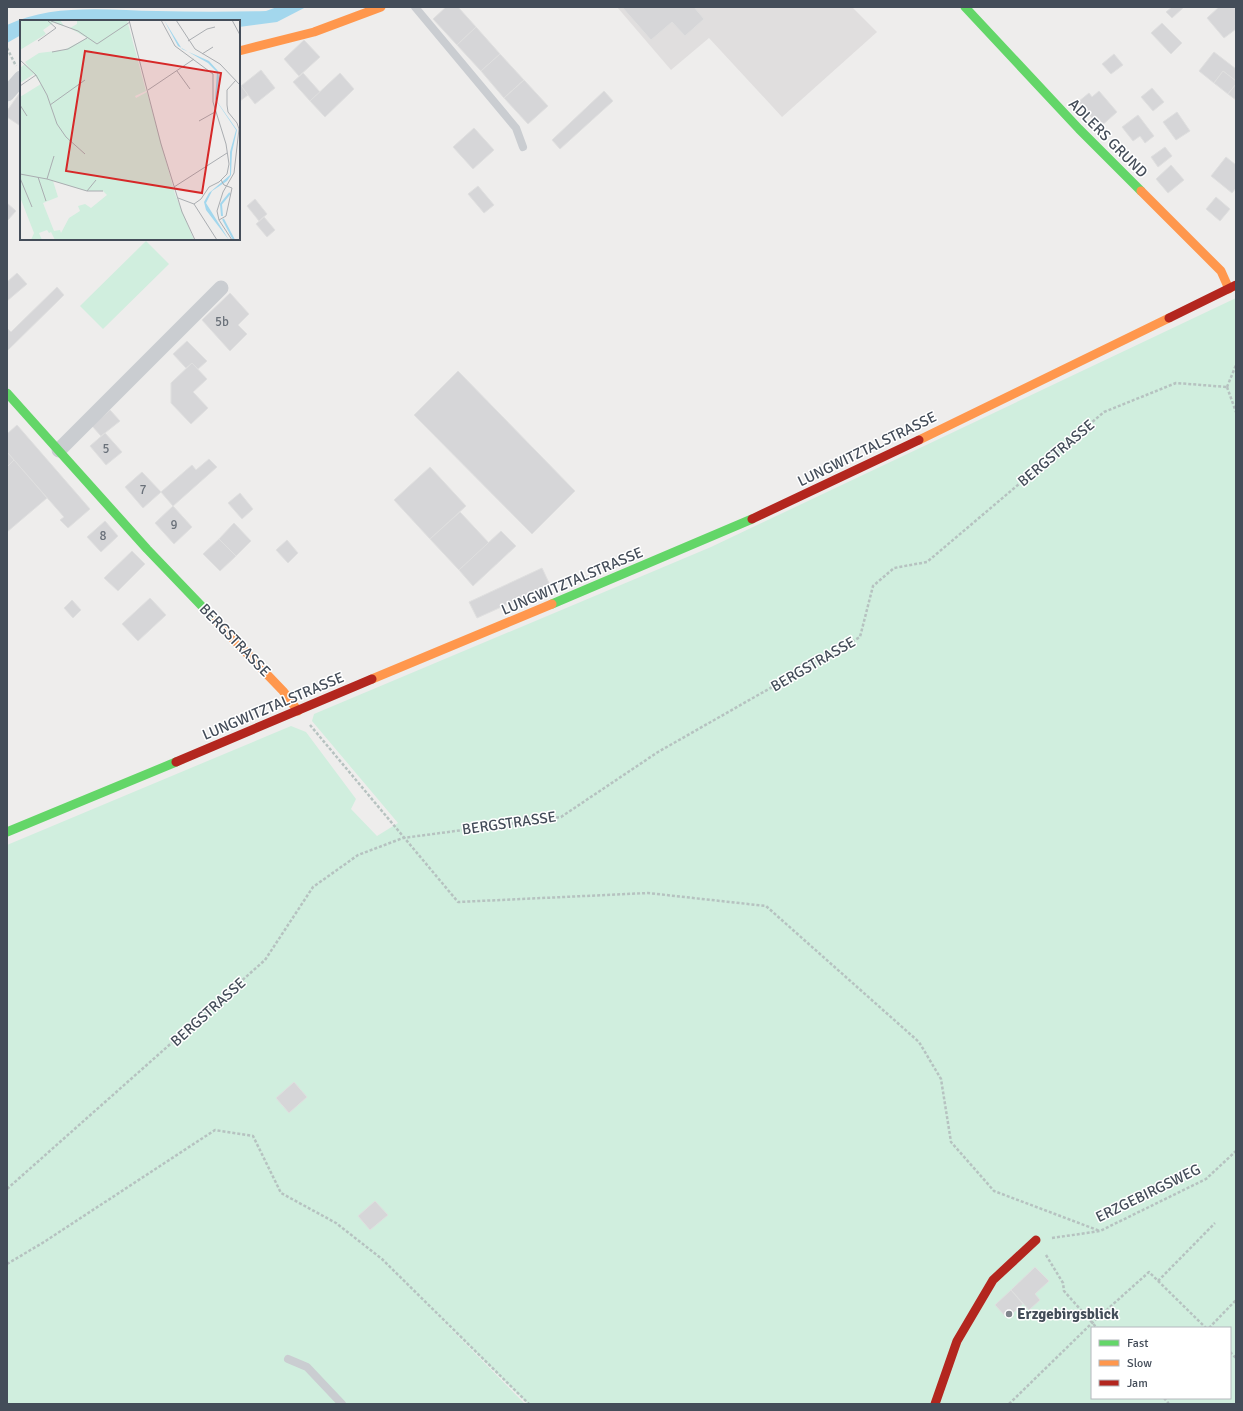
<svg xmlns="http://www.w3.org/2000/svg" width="1243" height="1411" font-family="Signika,sans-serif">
<rect width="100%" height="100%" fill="#eeedec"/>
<path fill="#e0dede" d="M617,7H852L877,32L782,117L709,38L671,70Z"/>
<g fill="#d0eede" fill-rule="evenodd">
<path d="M146,241L169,264L103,329L80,306Z"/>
<path d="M1236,298V1404H528L427,1305L525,1404H7V845L291,726L306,732L356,799L351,809L377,836L398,823L312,721L314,714L711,547ZM1092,1328H1230V1398H1092Z"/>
</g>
<path fill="#a3d7ed" d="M277,7H306L277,22L239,27V21H21V35L7,43V25C52,3 108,10 157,11C193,12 230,12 266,11Z"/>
<g fill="#d6d6d8" stroke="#dfdfdf">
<path d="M446,7H458L476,27L457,45L433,19Z"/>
<path d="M622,7H694L704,19L685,36L672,22L651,40Z"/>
<path d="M1172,7H1184L1172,18L1166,12Z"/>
<path d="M1219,7L1236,8V29L1224,38L1207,18Z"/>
<path d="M1162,23L1182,43L1171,54L1151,33Z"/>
<path d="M476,27L500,54L481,71L457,45Z"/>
<path d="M304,40L320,57L299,76L284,59Z"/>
<path d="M1214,52L1236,69V81L1223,71L1214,83L1199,71Z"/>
<path d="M500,54L524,80L504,98L481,71Z"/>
<path d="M1114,54L1123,65L1111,74L1102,64Z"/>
<path d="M261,70L275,88L255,104L241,86Z"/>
<path d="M1223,71L1236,81V84L1228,94L1214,83Z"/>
<path d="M303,73L320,92L310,101L293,82Z"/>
<path d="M340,73L354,89L325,117L310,101Z"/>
<path d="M524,80L548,106L528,124L504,98Z"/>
<path d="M239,83L248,95L240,101L239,99Z"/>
<path d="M1236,84V100L1228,94Z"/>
<path d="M1152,88L1164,102L1153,111L1141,97Z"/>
<path d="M21,91V122L19,125L7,117V111Z"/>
<path d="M604,91L613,101L560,149L552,140Z"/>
<path d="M1099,91L1117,112L1100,127L1078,102L1089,93L1092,97Z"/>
<path d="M1177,112L1190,131L1176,140L1163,122Z"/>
<path d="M1138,115L1154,136L1145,143L1140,136L1133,141L1122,127Z"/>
<path d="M474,128L494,150L473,169L453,147Z"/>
<path d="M1165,147L1172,156L1158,167L1151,157Z"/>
<path d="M1226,157L1236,165V188L1232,193L1211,176Z"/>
<path d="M1171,165L1184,180L1168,193L1156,179Z"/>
<path d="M478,186L494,205L484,213L468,194Z"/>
<path d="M1216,197L1230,209L1220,221L1206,209Z"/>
<path d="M255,199L267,214L259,221L247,206Z"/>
<path d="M7,203L16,211L7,221Z"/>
<path d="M264,217L275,230L267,237L256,224Z"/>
<path d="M17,273L27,284L7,301V282Z"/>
<path d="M57,287L64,295L7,351V328L11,332Z"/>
<path d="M230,293L249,314L238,325L247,334L230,351L202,320Z"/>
<path d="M187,341L207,361L198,369L192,363L186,368L173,354Z"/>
<path d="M192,363L207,379L193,392L208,408L191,424L171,403V383Z"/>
<path d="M458,371L575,491L532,534L414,415Z"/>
<path d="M110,410L120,421L101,436L92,426Z"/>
<path d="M17,425L90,509L68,528L60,520L64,517L7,452V434Z"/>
<path d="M105,433L122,452L106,465L90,446Z"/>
<path d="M7,452L14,460L7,467Z"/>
<path d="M209,459L217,467L173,506L161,492L192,465L196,470Z"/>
<path d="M14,460L47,498L7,532V467Z"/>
<path d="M430,467L466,506L430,539L394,500Z"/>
<path d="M142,472L161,492L143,508L125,487Z"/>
<path d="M240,493L253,509L242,519L228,503Z"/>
<path d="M173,506L192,527L174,544L155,523Z"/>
<path d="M460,512L489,543L459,570L430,539Z"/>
<path d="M105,521L118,536L101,552L87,537Z"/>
<path d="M234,523L251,541L236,556L219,539Z"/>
<path d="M501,531L516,546L473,586L459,570Z"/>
<path d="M219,539L236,556L220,571L203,554Z"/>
<path d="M287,540L298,553L288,563L276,550Z"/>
<path d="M132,551L145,564L118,591L104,578Z"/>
<path d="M542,568L550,585L477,618L469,602Z"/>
<path d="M150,598L166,615L138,641L122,624Z"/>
<path d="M72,600L81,610L73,618L64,608Z"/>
<path d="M294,1082L307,1097L289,1113L276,1098Z"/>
<path d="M375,1201L388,1215L370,1230L358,1216Z"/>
<path d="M1035,1267L1049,1281L1035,1294L1040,1300L1029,1310L1011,1290Z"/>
<path d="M1011,1290L1023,1304L1007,1318L995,1305Z"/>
</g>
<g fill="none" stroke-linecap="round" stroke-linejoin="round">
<g stroke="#b6c2c0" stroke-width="2.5" stroke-dasharray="3 2" stroke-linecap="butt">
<path d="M7,48L16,66"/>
<path d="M1227,387L1236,412"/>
<path d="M1227,387L1236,365"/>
<path d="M310,725L458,902L648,893L766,906L919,1042L941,1079L951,1142L994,1191L1100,1231"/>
<path d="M7,1189L265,960L313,887L358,855L403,838L561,817L658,752L860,637L873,586L894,568L927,562L1104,412L1176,383L1227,387"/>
<path d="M1052,1238L1100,1231L1206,1179L1236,1151"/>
<path d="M1046,1255L1063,1283L1064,1291L1097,1328"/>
<path d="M7,1264L44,1242L215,1130L253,1136L281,1193L336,1223L382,1259L529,1404"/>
<path d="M1158,1281L1215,1223"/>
<path d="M1209,1328L1236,1300"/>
<path d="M1230,1352L1236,1358"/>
<path d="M1164,1398L1169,1404"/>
<path d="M1009,1404L1092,1323L1149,1272L1206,1328"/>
</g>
<g stroke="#cacdd1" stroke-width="8">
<path d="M415,7L516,128L523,147"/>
<path d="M288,1359L307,1367L342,1404"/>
</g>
<g stroke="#cacdd1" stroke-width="15">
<path d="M7,94L21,78"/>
<path d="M59,450L221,288"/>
</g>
<g stroke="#63d668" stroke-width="9">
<path d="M965,7L1079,129L1141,191"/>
<path d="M7,393L147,549L216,621"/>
<path d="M552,604L752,519"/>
<path d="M7,832L176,762"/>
</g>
<g stroke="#ff974d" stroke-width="9">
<path d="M239,51L314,32L381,7"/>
<path d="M1141,191L1221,271L1229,289"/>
<path d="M919,440L1169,318"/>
<path d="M216,621L283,691L298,711"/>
<path d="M372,679L552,604"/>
</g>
<g stroke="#b3261e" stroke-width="9">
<path d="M1169,318L1236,285"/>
<path d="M752,519L919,440"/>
<path d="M176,762L372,679"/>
<path d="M935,1404L957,1341L993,1280L1036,1240"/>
</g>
</g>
<circle fill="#80858c" stroke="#fff" stroke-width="1.5" cx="1009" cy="1314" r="4"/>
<g text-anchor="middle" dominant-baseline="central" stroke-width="3" stroke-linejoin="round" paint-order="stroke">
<g font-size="13" fill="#6a717a">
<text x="222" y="322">5b</text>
<text x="106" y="449">5</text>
<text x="143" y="490">7</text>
<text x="174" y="525">9</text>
<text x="103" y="536">8</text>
</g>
<g font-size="15" fill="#444d59" stroke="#fff">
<text transform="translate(1108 138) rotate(45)">ADLERS GRUND</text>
<text transform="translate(867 449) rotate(-26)">LUNGWITZTALSTRASSE</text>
<text transform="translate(1056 453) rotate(-40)">BERGSTRASSE</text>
<text transform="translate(572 581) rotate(-23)">LUNGWITZTALSTRASSE</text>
<text transform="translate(235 640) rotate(46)">BERGSTRASSE</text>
<text transform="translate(813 664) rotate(-30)">BERGSTRASSE</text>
<text transform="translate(273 706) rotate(-23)">LUNGWITZTALSTRASSE</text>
<text transform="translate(509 823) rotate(-8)">BERGSTRASSE</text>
<text transform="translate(208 1012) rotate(-42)">BERGSTRASSE</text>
<text transform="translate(1148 1193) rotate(-26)">ERZGEBIRGSWEG</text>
</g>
<g font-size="15" font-weight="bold" fill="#444d59" stroke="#fff" text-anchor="start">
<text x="1017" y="1314">Erzgebirgsblick</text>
</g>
</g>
<g transform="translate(20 20)">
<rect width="220" height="220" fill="#eeedec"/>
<path d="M0,0H40L44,6L31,2L33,3L23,10L26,14L0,30ZM57,0H107L126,71L115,76L116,78L127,72L155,174L174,220H35L31,212L29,213L27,210L19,213L22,220H11L14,213L0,177V77L21,64L5,42L19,33L44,30L67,18L50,8L57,4ZM33,161L67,171H83L87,175L71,188L65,184L58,186L60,191L49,198L41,213L40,210L34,211L23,183L38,177ZM5,44L14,54L0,63V48Z" fill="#d0eede" fill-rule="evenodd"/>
<path d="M144,0L162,29L189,41L198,51L199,58L196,80L217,110L212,132L211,155L207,161L192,171L186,183L209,220L186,190L184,182L189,173L210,155V132L216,110L195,79L197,52L188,43L158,26Z" fill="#a3d7ed"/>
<path fill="none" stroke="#a3d7ed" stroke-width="2" d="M202,196L201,184L210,173M203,199L214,220"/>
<path fill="none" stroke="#aaadb1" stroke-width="1" d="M109,0L141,124L162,192L175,220M141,0L155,26L193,54V82L206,124L209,144L207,154L199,162L189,167L181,179L174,184M156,0L175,29L200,44L220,65M212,0L220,15M31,1L58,11L77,24L110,2M18,21L36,8L27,0M168,21L187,9L195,7M32,32L48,29L67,18M182,34L193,27M0,40L16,55L27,75L37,104L46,117L65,134M157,51L170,69M0,66L16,55M128,70L174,39M0,85L7,96M30,85L65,60M179,101L195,92M0,154L27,159L67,171H83M18,157L26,181M0,158L12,187M27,159L34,136M154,167L207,133M67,171L76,160M158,178L174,184L197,220M199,200L206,196L212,168L204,165L201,160M212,220L199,200L197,191L203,172L214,153L219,109L217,103L208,92L207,85V70L216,60"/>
<path fill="#d62828" fill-opacity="0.15" stroke="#d62828" stroke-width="2" d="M65,31L201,53L182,173L46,151Z"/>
<rect width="220" height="220" fill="none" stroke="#444d59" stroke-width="2"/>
</g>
<rect width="1243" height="1411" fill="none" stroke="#444d59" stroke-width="16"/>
<rect x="1091" y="1327" width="140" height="72" fill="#ffffff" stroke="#b4b8bd"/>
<rect x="1099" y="1340" width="20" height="6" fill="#63d668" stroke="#b4b8bd"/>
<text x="1127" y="1347" font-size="12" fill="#444d59">Fast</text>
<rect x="1099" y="1360" width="20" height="6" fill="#ff974d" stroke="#b4b8bd"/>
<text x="1127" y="1367" font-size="12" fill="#444d59">Slow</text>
<rect x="1099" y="1380" width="20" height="6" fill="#b3261e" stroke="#b4b8bd"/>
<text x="1127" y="1387" font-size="12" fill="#444d59">Jam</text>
</svg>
